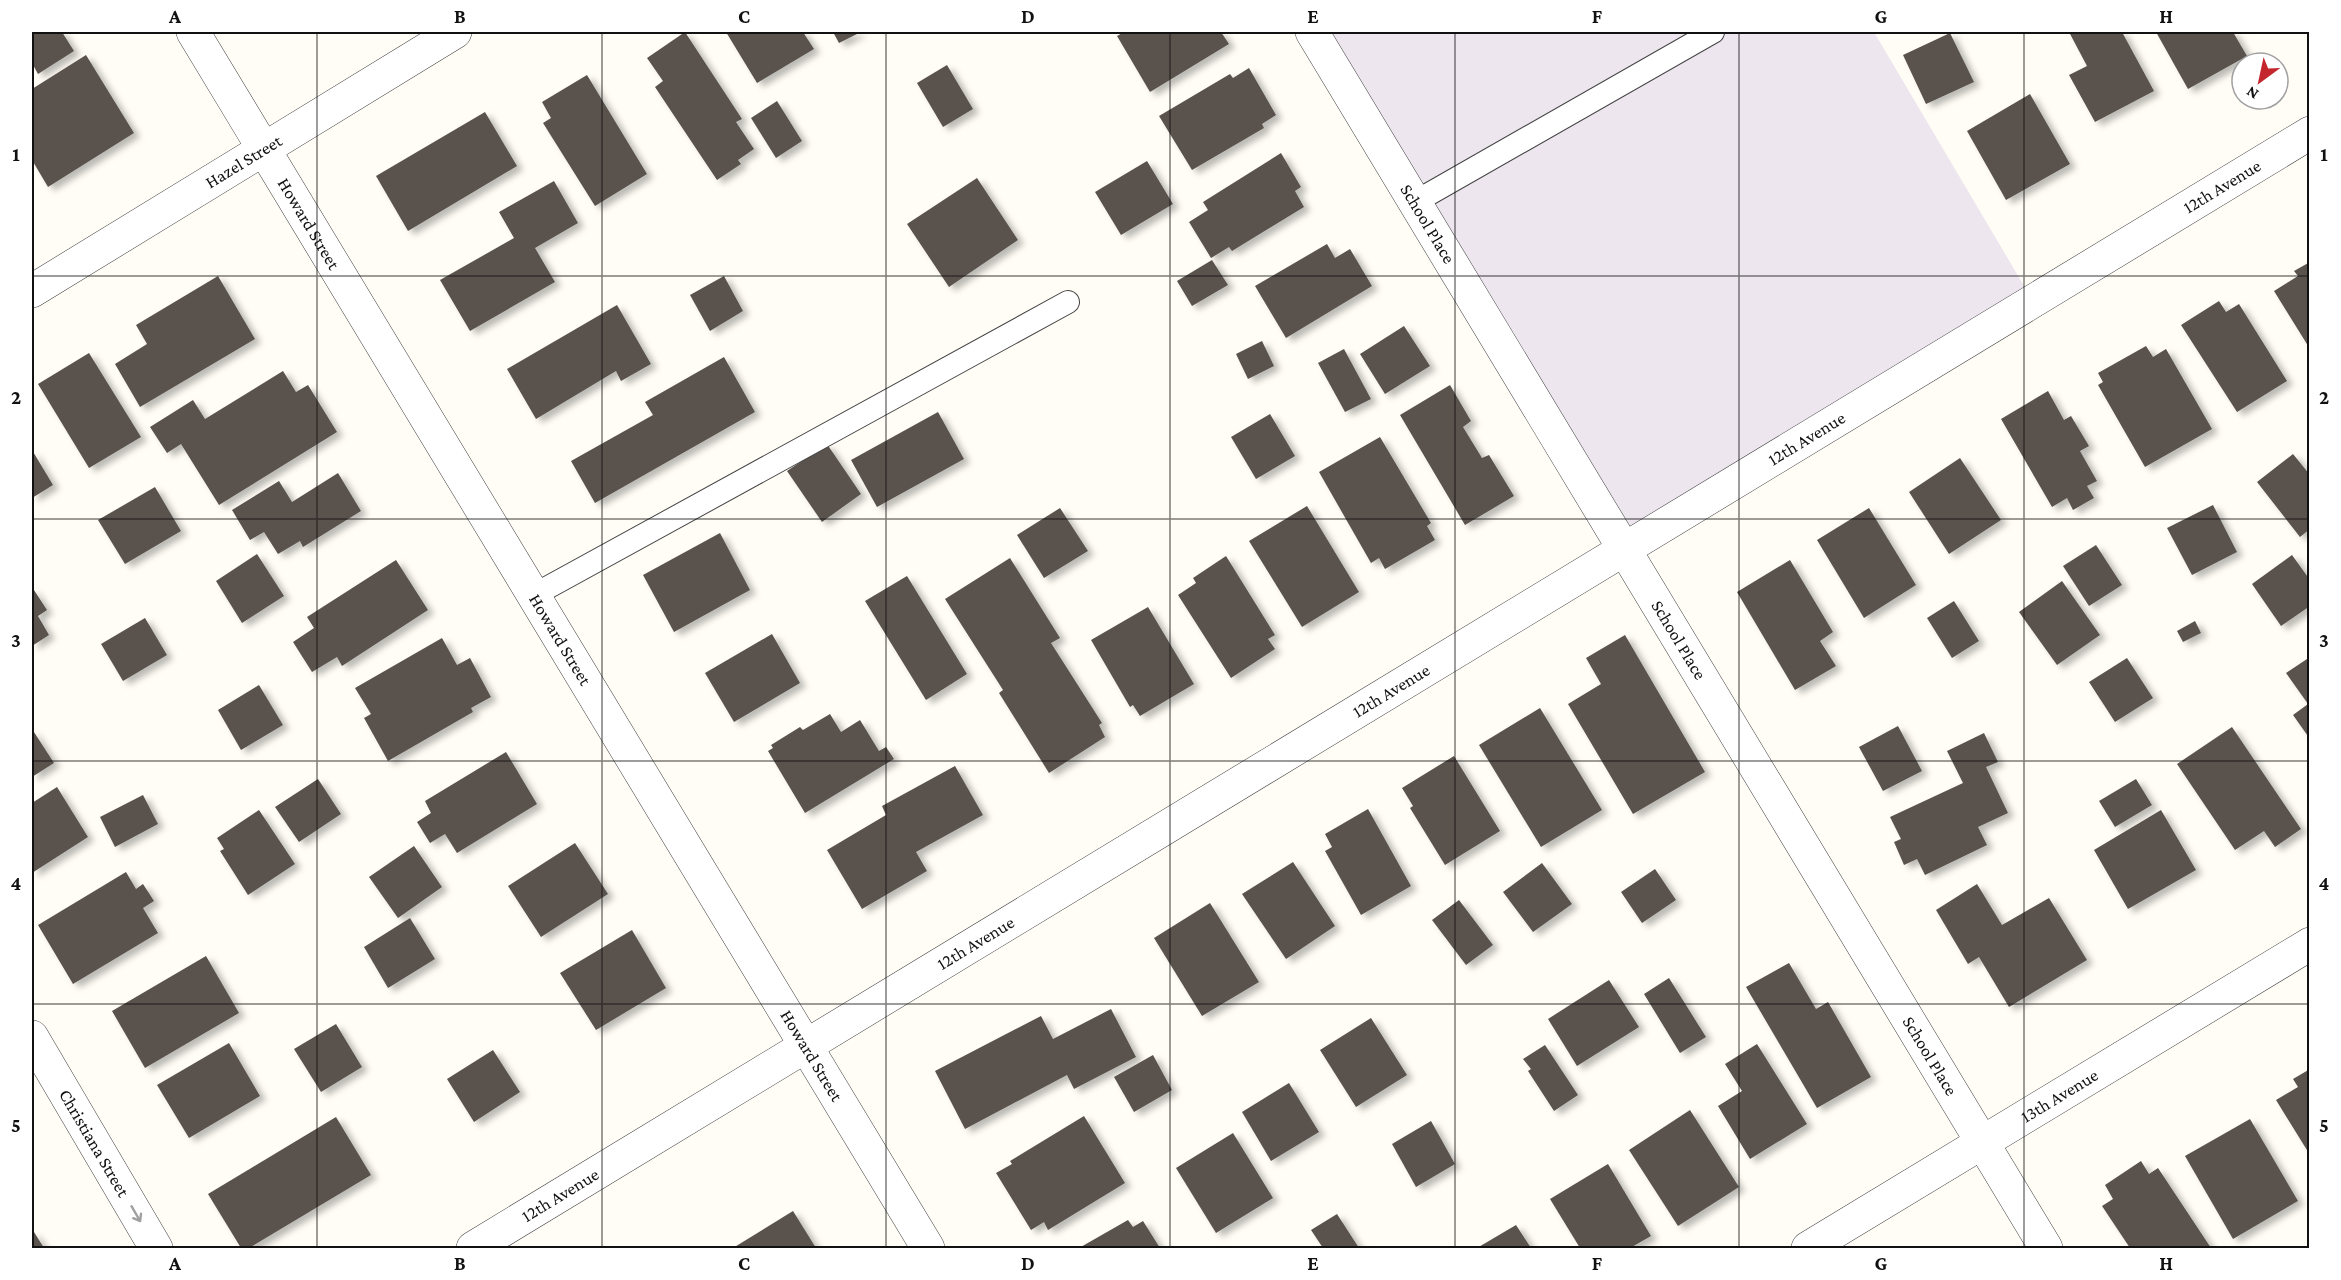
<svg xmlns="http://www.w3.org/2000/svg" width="2341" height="1280" font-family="'Crimson Pro',serif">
<defs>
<filter id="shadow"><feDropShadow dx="6" dy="4" stdDeviation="3" flood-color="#0004"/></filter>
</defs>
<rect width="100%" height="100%" fill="#fffdf5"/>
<path fill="#eee6ef" d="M1312,32H1874L2033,301L1624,549Z"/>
<g fill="#5a524d" filter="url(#shadow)">
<path d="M32,32H62L74,51L38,74L32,63Z"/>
<path d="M685,32L742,119L736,122L754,149L738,160L741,164L717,180L655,87L663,81L647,58Z"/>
<path d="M726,32H803L814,49L757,83Z"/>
<path d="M833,32H861L839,43Z"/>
<path d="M1124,32H1221L1229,44L1150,92L1117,36Z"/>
<path d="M2069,32H2122L2154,91L2095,122L2069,75L2087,66Z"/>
<path d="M2156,32H2233L2247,56L2188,89Z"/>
<path d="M1950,33L1974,82L1926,104L1903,55Z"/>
<path d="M86,55L134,133L48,187L32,160V89Z"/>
<path d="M947,65L973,109L943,127L917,83Z"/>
<path d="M1249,68L1276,115L1262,124L1264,128L1192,170L1159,116L1230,74L1233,78Z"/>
<path d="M587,75L647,174L595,206L543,123L551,118L542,102Z"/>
<path d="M2030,94L2070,164L2006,200L1967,131Z"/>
<path d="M777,101L802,141L776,158L751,118Z"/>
<path d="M485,112L517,166L408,231L376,176Z"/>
<path d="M1281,153L1301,187L1295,191L1304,207L1232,251L1229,247L1211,258L1189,222L1208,210L1203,202Z"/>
<path d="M1147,161L1173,204L1121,235L1095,192Z"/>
<path d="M977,178L1018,240L949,287L907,224Z"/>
<path d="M554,181L578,223L535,248L555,282L470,331L440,280L514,238L499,212Z"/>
<path d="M1327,244L1335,258L1350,249L1372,286L1286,338L1255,286Z"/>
<path d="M1212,260L1228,285L1192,306L1177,281Z"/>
<path d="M2310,262V349L2274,291L2298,276L2294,271Z"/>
<path d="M218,276L255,339L140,407L115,364L147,344L136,325Z"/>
<path d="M724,276L743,311L710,331L690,295Z"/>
<path d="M2219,301L2226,312L2239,304L2287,381L2237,412L2181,325Z"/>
<path d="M617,305L651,364L621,381L616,371L536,419L507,369Z"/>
<path d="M1404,326L1430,366L1385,394L1360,354Z"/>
<path d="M1262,341L1274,366L1248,379L1236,354Z"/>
<path d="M2146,346L2153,357L2166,349L2212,429L2145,467L2098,385L2103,382L2098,373Z"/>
<path d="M1344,349L1371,399L1345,412L1318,363Z"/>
<path d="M89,353L141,437L89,468L38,384Z"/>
<path d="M724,357L755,412L595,503L571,461L653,415L645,402Z"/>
<path d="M283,371L296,392L308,385L337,432L219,505L181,444L167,453L150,427L193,400L205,419Z"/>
<path d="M1450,385L1471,421L1463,427L1482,458L1489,455L1514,496L1465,525L1400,415Z"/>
<path d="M2048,391L2064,420L2071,416L2089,446L2080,451L2097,481L2087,486L2094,498L2073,510L2067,498L2052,507L2001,419Z"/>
<path d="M938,412L964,459L877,507L851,460Z"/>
<path d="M1270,414L1295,456L1256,479L1231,437Z"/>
<path d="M1380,437L1431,523L1427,526L1435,540L1385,569L1379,558L1371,563L1319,472Z"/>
<path d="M827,444L861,494L822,522L787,471Z"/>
<path d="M32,450L53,485L32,498Z"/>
<path d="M2293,454L2310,475V529L2300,537L2257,482Z"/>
<path d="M1960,458L2001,520L1949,554L1909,492Z"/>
<path d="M338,473L361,511L303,547L300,541L278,554L264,532L250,540L232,510L279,481L292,502Z"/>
<path d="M155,487L181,531L125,564L98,520Z"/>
<path d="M2213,505L2237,552L2192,575L2167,528Z"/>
<path d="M1307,506L1359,592L1302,627L1249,541Z"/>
<path d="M1060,508L1088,551L1044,578L1017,535Z"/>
<path d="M1869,508L1916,585L1864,618L1817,540Z"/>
<path d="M720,533L750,590L674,632L643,575Z"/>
<path d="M2096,545L2122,585L2089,606L2063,566Z"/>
<path d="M257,554L284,596L242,623L216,581Z"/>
<path d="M2292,555L2310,580V606L2281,626L2252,584Z"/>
<path d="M1226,556L1275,635L1268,639L1275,649L1231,678L1178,595L1196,583L1193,578Z"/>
<path d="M1010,558L1060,638L1051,643L1102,723L1099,725L1105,737L1049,773L999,693L1003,690L945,599Z"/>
<path d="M396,560L428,610L342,666L337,657L312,672L293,642L314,628L307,617Z"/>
<path d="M1790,560L1833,632L1820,641L1836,666L1795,690L1737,592Z"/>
<path d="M907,576L967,674L926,700L865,601Z"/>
<path d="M2062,581L2100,635L2057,665L2019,612Z"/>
<path d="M32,587L47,610L38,616L49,635L32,646Z"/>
<path d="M1954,601L1979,641L1952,658L1927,618Z"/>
<path d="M1148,607L1194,684L1140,716L1133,705L1130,707L1091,640Z"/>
<path d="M145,618L167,655L123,681L101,644Z"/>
<path d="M2195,621L2201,633L2183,642L2177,631Z"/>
<path d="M772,634L800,683L734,722L705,673Z"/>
<path d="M1625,635L1705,772L1633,814L1568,704L1601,684L1586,658Z"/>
<path d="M442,638L457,665L470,658L491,697L471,708L473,712L388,761L364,718L371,714L355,688Z"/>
<path d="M2310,657V739L2293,715L2308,704L2286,673Z"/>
<path d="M2127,658L2153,698L2115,722L2089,682Z"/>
<path d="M259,685L283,725L241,750L218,710Z"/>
<path d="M1540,708L1602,810L1541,847L1479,745Z"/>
<path d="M830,714L841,732L860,720L879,751L886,747L894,759L805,813L768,751L773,748L771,745L800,727L803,730Z"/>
<path d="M1898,726L1922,771L1883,791L1859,747Z"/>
<path d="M2232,727L2301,829L2275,847L2264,831L2235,850L2177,764Z"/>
<path d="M32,729L54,763L32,777Z"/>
<path d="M1984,733L1998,762L1986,767L2008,813L1978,827L1987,845L1925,875L1917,859L1904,865L1894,842L1901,839L1890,817L1963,783L1947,751Z"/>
<path d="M506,752L537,804L457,853L445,834L430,843L417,822L431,813L425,801Z"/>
<path d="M1454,756L1500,831L1445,865L1410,808L1413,806L1402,788Z"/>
<path d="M955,766L983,815L916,852L927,871L862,909L827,850L886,815L882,806Z"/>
<path d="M318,779L341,814L299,842L275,807Z"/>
<path d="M2136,779L2152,805L2115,827L2099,801Z"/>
<path d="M57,787L88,837L32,873V803Z"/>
<path d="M143,795L158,824L115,847L100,817Z"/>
<path d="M1368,809L1411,886L1361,915L1325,851L1332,847L1325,834Z"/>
<path d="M259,810L295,864L248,895L220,851L224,849L217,838Z"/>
<path d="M2161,810L2196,870L2128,909L2094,850Z"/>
<path d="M575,843L608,894L541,937L508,886Z"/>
<path d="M414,846L442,887L398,918L369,877Z"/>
<path d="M1293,862L1335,926L1286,959L1242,894Z"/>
<path d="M1542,863L1572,904L1533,932L1503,892Z"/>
<path d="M1655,869L1676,900L1642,923L1621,892Z"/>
<path d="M126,872L136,889L143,884L154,901L143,908L158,933L73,984L38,925Z"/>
<path d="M1977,884L2002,925L2049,898L2087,960L2009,1007L1979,957L1968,964L1936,910Z"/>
<path d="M1459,900L1493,945L1466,965L1432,920Z"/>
<path d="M1210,903L1259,982L1202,1016L1154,938Z"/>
<path d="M410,918L435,959L388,988L364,947Z"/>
<path d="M632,930L666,988L596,1030L560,973Z"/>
<path d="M206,956L239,1013L145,1068L112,1011Z"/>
<path d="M1789,963L1816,1009L1828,1002L1871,1077L1817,1108L1746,987Z"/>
<path d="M1669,978L1706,1037L1680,1053L1644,994Z"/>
<path d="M1609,980L1639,1027L1577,1066L1548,1019Z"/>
<path d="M1111,1009L1136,1057L1074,1089L1067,1075L965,1129L935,1071L1041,1016L1053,1039Z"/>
<path d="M1371,1018L1407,1075L1356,1107L1320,1050Z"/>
<path d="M336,1024L362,1067L321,1092L294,1049Z"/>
<path d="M229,1043L260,1096L189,1138L157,1085Z"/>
<path d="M1757,1044L1807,1124L1750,1159L1718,1106L1742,1091L1725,1064Z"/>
<path d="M1545,1045L1578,1095L1554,1111L1528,1071L1531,1069L1523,1059Z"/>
<path d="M493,1050L520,1092L474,1122L447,1079Z"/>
<path d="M1153,1055L1172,1090L1134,1112L1114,1077Z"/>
<path d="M2310,1069V1155L2276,1100L2298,1087L2293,1079Z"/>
<path d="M1289,1083L1319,1132L1271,1161L1242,1112Z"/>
<path d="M1690,1110L1739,1187L1678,1226L1629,1150Z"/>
<path d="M1084,1116L1125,1183L1048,1230L1044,1222L1031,1230L996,1173L1012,1164L1010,1161Z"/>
<path d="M336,1117L371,1175L249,1248H241L208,1194Z"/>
<path d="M2250,1119L2298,1201L2233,1239L2185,1156Z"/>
<path d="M1431,1121L1455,1164L1416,1187L1392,1144Z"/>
<path d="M1233,1133L1273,1198L1216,1233L1176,1168Z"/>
<path d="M2141,1161L2149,1174L2158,1168L2211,1248H2130L2102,1206L2113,1199L2105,1185Z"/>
<path d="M1608,1164L1651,1236L1630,1248H1580L1550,1199Z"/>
<path d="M793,1211L816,1248H733Z"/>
<path d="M1337,1214L1359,1248H1323L1311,1230Z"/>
<path d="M1128,1220L1133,1227L1143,1221L1160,1248H1079Z"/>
<path d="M1516,1225L1531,1248H1477Z"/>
<path d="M34,1232L44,1248H32V1233Z"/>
</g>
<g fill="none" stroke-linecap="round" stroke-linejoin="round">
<defs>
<g id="lane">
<path d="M1415,202L1713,32"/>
<path d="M534,595L1068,302"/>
</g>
<g id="street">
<path id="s1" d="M193,32L928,1248"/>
<path id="s2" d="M1312,32L2046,1248"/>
<path id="s3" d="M32,291L455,32"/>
<path id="s4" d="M32,1037L156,1248"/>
<path id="s5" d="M473,1248L2310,133"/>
<path id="s6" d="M1808,1248L2310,944"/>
</g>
</defs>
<use href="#lane" stroke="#444" stroke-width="24"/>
<use href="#street" stroke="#444" stroke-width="34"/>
<use href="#lane" stroke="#fff" stroke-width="22"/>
<use href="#street" stroke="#fff" stroke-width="33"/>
</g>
<defs><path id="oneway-shaft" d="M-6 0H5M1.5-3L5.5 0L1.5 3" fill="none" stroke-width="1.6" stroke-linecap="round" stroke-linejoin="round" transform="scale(1.5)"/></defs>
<use stroke="#a0a0a0" href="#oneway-shaft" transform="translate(136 1214) rotate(60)"/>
<path fill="none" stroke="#111" stroke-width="1.5" stroke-opacity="0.55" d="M317,32V1248M602,32V1248M886,32V1248M1170,32V1248M1455,32V1248M1739,32V1248M2024,32V1248M32,276H2310M32,519H2310M32,761H2310M32,1004H2310"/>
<g text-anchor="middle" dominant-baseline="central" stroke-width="6" stroke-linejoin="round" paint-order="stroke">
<g font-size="18" fill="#111" stroke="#fff">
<text stroke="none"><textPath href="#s3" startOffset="248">Hazel Street</textPath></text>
<text stroke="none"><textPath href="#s5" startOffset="2046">12th Avenue</textPath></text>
<text stroke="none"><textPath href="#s1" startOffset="224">Howard Street</textPath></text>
<text stroke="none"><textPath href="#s2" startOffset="224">School Place</textPath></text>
<text stroke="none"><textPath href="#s5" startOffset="1560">12th Avenue</textPath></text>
<text stroke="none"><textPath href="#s1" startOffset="710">Howard Street</textPath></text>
<text stroke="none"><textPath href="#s2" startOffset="710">School Place</textPath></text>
<text stroke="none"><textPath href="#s5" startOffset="1074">12th Avenue</textPath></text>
<text stroke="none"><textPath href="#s5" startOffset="588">12th Avenue</textPath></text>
<text stroke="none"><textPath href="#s1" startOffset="1196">Howard Street</textPath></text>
<text stroke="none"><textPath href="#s2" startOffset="1196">School Place</textPath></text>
<text stroke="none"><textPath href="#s6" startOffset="294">13th Avenue</textPath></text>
<text stroke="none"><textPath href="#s4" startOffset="123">Christiana Street</textPath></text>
<text stroke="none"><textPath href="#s5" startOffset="102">12th Avenue</textPath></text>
</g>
</g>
<rect width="2341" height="1280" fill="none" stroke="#ffffff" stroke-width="66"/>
<g transform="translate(2260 81) rotate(213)"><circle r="28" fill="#ffffff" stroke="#a0a0a0" stroke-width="1.5"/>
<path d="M0-4.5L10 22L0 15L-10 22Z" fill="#c4262e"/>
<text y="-9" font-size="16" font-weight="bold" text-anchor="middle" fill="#111111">N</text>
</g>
<rect x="33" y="33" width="2275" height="1214" fill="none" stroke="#111" stroke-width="2"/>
<g font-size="20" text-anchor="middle" font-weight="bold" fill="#111">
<text x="175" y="23">A</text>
<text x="460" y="23">B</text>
<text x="744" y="23">C</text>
<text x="1028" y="23">D</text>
<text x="1313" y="23">E</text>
<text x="1597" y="23">F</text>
<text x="1881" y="23">G</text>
<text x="2166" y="23">H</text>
<text x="16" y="161">1</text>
<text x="2324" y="161">1</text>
<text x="16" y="404">2</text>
<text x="2324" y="404">2</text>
<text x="16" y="647">3</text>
<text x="2324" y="647">3</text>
<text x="16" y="890">4</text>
<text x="2324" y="890">4</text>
<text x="16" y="1132">5</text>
<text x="2324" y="1132">5</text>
<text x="175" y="1270">A</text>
<text x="460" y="1270">B</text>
<text x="744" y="1270">C</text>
<text x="1028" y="1270">D</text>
<text x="1313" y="1270">E</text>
<text x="1597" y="1270">F</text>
<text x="1881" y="1270">G</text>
<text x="2166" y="1270">H</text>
</g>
</svg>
